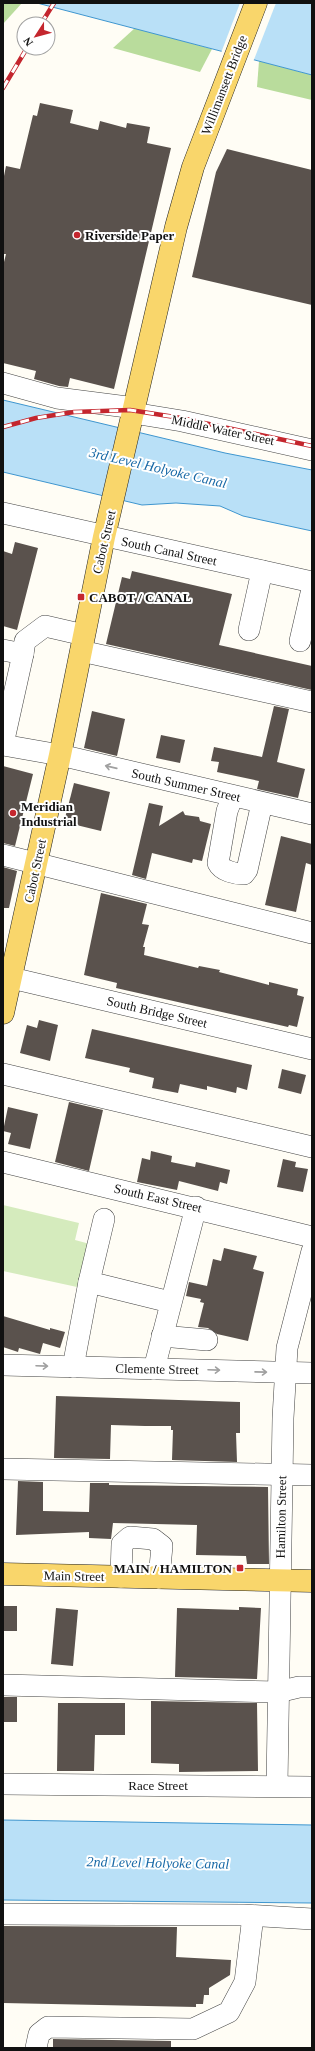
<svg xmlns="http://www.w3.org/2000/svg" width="315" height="2051" font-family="Georgia,serif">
<rect width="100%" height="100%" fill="#fffdf5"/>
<path fill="#d5ebbd" d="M3,1205L79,1223L75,1240L90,1244L77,1287L3,1271Z"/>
<g fill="#b9dc9c">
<path d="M3,3H22L3,24Z"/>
<path d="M135,28L212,49L200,72L113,48Z"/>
<path d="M259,61L312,75V100L257,87Z"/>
</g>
<g fill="#b9e0f7" stroke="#3f96cf">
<path d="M37,3H312V75Z"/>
<path d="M3,400L225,453L312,470V531L243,516L220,506L176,503L142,505L3,472Z"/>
<path d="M3,1820L312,1825V1903L3,1900Z"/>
</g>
<path fill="#fffdf5" d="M240,3H276L253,62L221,53Z"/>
<g fill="#5a524d">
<path d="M40,103L73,110L70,123L98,130L100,121L126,128L127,123L150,127L147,143L171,148L114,389L70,378L68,387L59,386L34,379L36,371L3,363V266L6,254H3V181L6,166L20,169L33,115L37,116Z"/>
<path d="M227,149L312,170V305L192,277L216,172Z"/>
<path d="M15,542L38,548L17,630L3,626V551L12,554Z"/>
<path d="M132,571L232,594L219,645L312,666V690L106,644L122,577L130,579Z"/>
<path d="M274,706L289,709L277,762L305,769L298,798L257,789L259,781L217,772L219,762L211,761L214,747L262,757Z"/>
<path d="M92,711L125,719L117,756L84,748Z"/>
<path d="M161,735L185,740L180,763L156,758Z"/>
<path d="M3,766L33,774L15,846L3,843Z"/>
<path d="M74,783L110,792L101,831L64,822Z"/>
<path d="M149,803L163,806L159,826L183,811L185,815L199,817L200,821L211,824L202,861L193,859L192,863L152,853L146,879L132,875Z"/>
<path d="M281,836L312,844V865L306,863L296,912L265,905Z"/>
<path d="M3,867L17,871L9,908H3Z"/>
<path d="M101,893L147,904L142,924L149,925L143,947H145L144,955L198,968L199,966L220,970L219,972L269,985V982L298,989L297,995L304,997L297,1027L289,1025L288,1027L116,988L117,983L84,975Z"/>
<path d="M39,1020L58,1025L50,1061L20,1053L27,1025L37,1028Z"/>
<path d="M92,1029L252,1065L247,1090L237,1087L236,1093L207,1086V1090L180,1084L178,1093L152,1088L154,1078L129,1072L130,1068L85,1058Z"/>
<path d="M282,1069L306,1075L301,1094L278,1088Z"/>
<path d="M69,1102L103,1110L89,1171L55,1162Z"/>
<path d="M8,1107L38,1114L30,1149L8,1144L11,1133L3,1131Z"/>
<path d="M151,1151L172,1156L171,1162L195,1167L196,1162L230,1170L227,1184L220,1182L218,1191L179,1181L177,1190L137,1182L142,1158L150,1160Z"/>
<path d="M283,1159L296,1162L295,1167L308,1169L303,1192L277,1187Z"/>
<path d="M224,1248L257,1256L253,1269L264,1272L248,1341L217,1334L208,1328L198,1327L204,1303L200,1302L201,1299L186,1296L189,1282L207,1286L213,1259L221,1261Z"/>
<path d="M3,1316L50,1330V1328L65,1332L60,1348L43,1343L40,1354L19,1348L18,1352L3,1347Z"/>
<path d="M56,1396L240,1402V1433H236L237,1462L172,1460L173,1430H171V1426H145L111,1425L110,1459L54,1458Z"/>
<path d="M18,1481L43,1482V1511L89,1512L90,1483H109V1485L268,1487L269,1564H247L246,1556L196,1555L197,1525L113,1523L111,1539L89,1538V1532L16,1535Z"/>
<rect x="3" y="1606" width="14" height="25"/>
<path d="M239,1607L261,1608L257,1679L175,1677L177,1608L239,1610Z"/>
<path d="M56,1608L78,1610L73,1666L51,1664Z"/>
<rect x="3" y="1697" width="14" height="25"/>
<path d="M151,1701L257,1703L258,1771L179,1772V1764L151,1763Z"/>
<path d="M58,1703H125V1735H95L94,1771H57Z"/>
<path d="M3,1926L177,1927L176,1957L231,1960L230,1975L209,1988V1995H204L203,2004H196V2007L3,2003Z"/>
<path d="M53,2039L171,2041V2048H53Z"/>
</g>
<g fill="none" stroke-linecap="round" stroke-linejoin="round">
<defs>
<g id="minor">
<path d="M3,383L57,398L135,408"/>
<path d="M133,413L182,421L312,450"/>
<path d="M3,513L312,582"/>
<path d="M249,630L262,571"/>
<path d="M300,641L312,589"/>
<path d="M3,650L23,654L25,641L45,626L84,635"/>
<path d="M81,651L312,702"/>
<path d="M3,744L23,654"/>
<path d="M3,745L60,755L312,814"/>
<path d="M233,796L227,811L218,863C222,871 235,874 244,874L247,870L262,803"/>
<path d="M3,855L312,933"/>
<path d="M3,976L312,1049"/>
<path d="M3,1074L312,1147"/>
<path d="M3,1162L312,1237"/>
<path d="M104,1219L89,1282L170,1302"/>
<path d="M162,1336L207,1340"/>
<path d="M3,1365L312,1373"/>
<path d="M73,1367L89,1282"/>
<path d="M154,1369L196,1207"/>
<path d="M3,1469L312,1475"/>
<path d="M121,1577L122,1544L130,1537L153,1539L162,1546L159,1578"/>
<path d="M3,1685L278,1692L299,1687H312"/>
<path d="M3,1784L312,1787"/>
<path d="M277,1785L283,1418L287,1348L312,1251"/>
<path d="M3,1914L244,1915L312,1919"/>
<path d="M36,2048L39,2034L48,2027L193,2029L229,2012L245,1982L253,1916"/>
</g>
<g id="major">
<path d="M3,1013L60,755L104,537L176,227L193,167L256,3"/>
<path d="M3,1574L312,1581"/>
</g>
</defs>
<use href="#minor" stroke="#444" stroke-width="22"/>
<use href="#major" stroke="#222" stroke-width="23"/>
<use href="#minor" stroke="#fff" stroke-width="21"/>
<use href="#major" stroke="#f9d66b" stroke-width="22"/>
<defs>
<g id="rail">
<path d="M41,24L54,3"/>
<path d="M3,88L27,48"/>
<path d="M3,427L36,418L74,412L130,410L181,418L312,446"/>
</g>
</defs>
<use href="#rail" stroke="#c4262e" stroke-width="4.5"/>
<use href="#rail" stroke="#fff" stroke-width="3" stroke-dasharray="9" stroke-linecap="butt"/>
</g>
<defs><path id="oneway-shaft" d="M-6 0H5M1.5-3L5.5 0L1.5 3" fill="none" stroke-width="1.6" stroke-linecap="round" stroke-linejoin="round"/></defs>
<g stroke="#a0a0a0">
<use href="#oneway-shaft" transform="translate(111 767) rotate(-167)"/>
<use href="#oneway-shaft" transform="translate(42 1366) rotate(2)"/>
<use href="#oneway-shaft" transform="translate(214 1370) rotate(2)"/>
<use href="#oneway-shaft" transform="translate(261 1372) rotate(1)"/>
</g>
<g fill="#c4262e" stroke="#fff" stroke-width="1.5">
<circle cx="77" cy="235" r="4"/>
<rect x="77" y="593" width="8" height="8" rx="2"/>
<circle cx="13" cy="813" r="4"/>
<rect x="236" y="1564" width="8" height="8" rx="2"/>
</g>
<g text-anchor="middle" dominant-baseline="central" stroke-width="4" stroke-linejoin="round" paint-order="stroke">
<g font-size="13" fill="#111" stroke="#fff">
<text transform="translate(224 85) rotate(-69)">Willimansett Bridge</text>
<text transform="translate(223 430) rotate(12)">Middle Water Street</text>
<text transform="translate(104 542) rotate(-77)">Cabot Street</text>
<text transform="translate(169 551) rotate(12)">South Canal Street</text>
<text transform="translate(186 785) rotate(13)">South Summer Street</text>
<text transform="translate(35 871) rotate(-78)">Cabot Street</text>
<text transform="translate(157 1012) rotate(13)">South Bridge Street</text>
<text transform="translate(158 1198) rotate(13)">South East Street</text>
<text transform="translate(157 1369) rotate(1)">Clemente Street</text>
<text transform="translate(281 1517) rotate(-89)">Hamilton Street</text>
<text transform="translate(74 1576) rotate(1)">Main Street</text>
<text x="158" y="1785">Race Street</text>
</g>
<g font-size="13" font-weight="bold" fill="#111" stroke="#fff" text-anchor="start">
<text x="85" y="235">Riverside Paper</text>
<text x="89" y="597">CABOT / CANAL</text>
<text x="21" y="806">Meridian<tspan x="21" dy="15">Industrial</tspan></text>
<text x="232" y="1568" text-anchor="end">MAIN / HAMILTON</text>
</g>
<g font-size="14" font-style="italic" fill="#1768a6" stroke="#fff">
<text transform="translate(158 468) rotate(13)">3rd Level Holyoke Canal</text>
<text transform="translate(158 1863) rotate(1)">2nd Level Holyoke Canal</text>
</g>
</g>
<rect width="315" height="2051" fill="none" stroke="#111111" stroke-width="8"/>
<g transform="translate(36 36) rotate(234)"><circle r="19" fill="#ffffff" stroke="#a0a0a0"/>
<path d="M0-3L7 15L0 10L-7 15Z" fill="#c4262e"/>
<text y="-6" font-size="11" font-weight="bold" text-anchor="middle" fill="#111111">N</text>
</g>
</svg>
